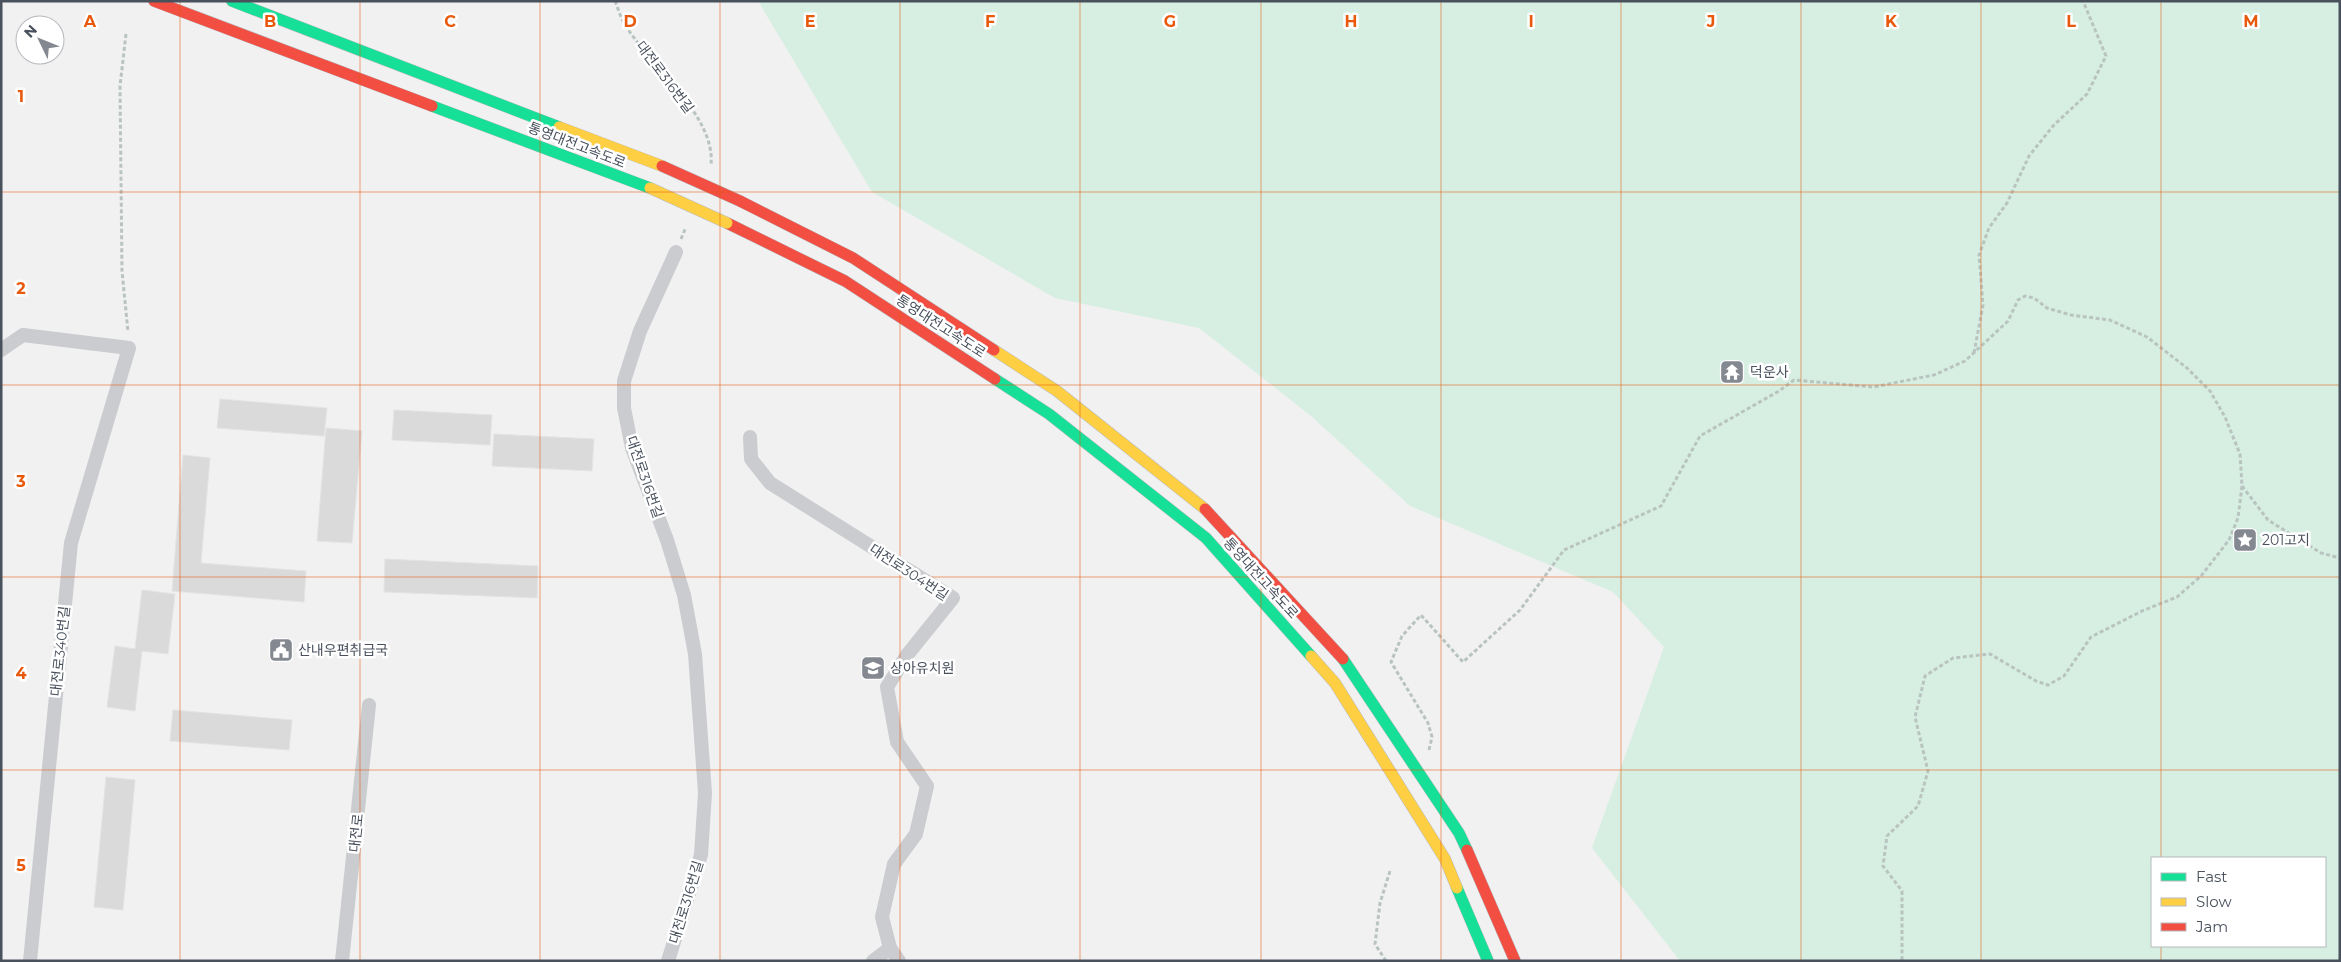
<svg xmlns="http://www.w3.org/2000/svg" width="2341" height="962" font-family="Montserrat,'Noto Sans KR',sans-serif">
<rect width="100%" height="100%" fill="#f1f1f1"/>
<path fill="#d7efe3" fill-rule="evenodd" d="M758,1H2340V961H1680L1592,848L1664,647L1613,592L1410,506L1311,416L1199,328L1055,298L872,192ZM2152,858H2325V946H2152Z"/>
<g fill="#dadadb" stroke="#e2e3e4">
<path d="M220,399L327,408L324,436L217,428Z"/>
<path d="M394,410L492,415L490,445L392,440Z"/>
<path d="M326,428L362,431L352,543L317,541Z"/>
<path d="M494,434L594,439L592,471L492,466Z"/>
<path d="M183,455L210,458L201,563L306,571L304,602L172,591Z"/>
<path d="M385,559L538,566L537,598L384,592Z"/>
<path d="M142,590L175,594L168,654L142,651L135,711L107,707L115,646L135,649Z"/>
<path d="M173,710L292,720L289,750L170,741Z"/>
<path d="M106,777L135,780L123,910L94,907Z"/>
</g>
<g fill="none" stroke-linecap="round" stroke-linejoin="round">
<defs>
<g id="fast">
<path d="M232,1L559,127"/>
<path d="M432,106L650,188"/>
<path d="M995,379L1049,414L1206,538L1311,656"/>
<path d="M1343,659L1459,833L1467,850"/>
<path d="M1457,888L1488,961"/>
</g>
<g id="slow">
<path d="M559,127L662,166"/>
<path d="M994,350L1057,391L1205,509"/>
<path d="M1311,656L1335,683L1445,859L1457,888"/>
</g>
<g id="jam">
<path d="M154,1L432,106"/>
<path d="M740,201L853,258L994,350"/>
<path d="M727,223L845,281L995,379"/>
<path d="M1205,509L1343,659"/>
<path d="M1467,850L1515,961"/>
</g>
</defs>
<use href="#fast" stroke="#b6bac0" stroke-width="12"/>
<use href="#slow" stroke="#b6bac0" stroke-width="12"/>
<use href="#jam" stroke="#b6bac0" stroke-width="12"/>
<g stroke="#b9c4c1" stroke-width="3" stroke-dasharray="4 2.5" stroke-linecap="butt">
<path d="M615,1C618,8 620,16 624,23C648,64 716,115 711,165"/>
<path d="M126,34L120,86L122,271L128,332"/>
<path d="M681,239L686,227"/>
<path d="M1974,353L1983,305L1979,255L1989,228L2007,203L2029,156L2053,126L2087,94L2106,56L2083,1"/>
<path d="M2242,486L2268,520L2321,553L2340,558"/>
<path d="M1429,750L1432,737L1428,723L1391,662L1402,636L1421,615L1463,662L1520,610L1564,550L1661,506L1700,436L1779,391L1794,380L1873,387L1934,375L1965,361L2008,321L2018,300L2025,296L2034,298L2047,308L2071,315L2110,320L2147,337L2187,368L2210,391L2225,417L2240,454L2242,486L2238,518L2229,540L2201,576L2177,597L2142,611L2091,637L2064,676L2048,685L2036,681L1990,654L1953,658L1925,676L1915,717L1928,771L1918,806L1887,836L1883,866L1902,891V961"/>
<path d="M1386,961L1375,944L1380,903L1390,871"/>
</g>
<g stroke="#cbcccf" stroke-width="14">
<path d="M1,350L23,335L129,348L71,543L30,961"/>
<path d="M750,437L751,459L770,483L953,598L907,655L887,687L897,742L927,786L916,834L894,864L882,917L890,948L899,961"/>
<path d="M342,961L369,705"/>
<path d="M668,961L701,855L705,793L695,654L684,595L667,540L632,448L624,408V381L640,331L676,252"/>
<path d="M873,961L890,948"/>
</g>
<use href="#fast" stroke="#16e098" stroke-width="11"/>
<use href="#slow" stroke="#ffcf43" stroke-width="11"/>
<use href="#jam" stroke="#f24e42" stroke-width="11"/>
<defs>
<path id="slow-bridge" d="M650,188L727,223"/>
<path id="jam-bridge" d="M662,166L740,201"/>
</defs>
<use href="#slow-bridge" stroke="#b6bac0" stroke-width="12" stroke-linecap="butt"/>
<use href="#jam-bridge" stroke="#b6bac0" stroke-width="12" stroke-linecap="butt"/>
<use href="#slow-bridge" stroke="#ffcf43" stroke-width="11"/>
<use href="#jam-bridge" stroke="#f24e42" stroke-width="11"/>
</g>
<path fill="none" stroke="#e8590c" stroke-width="1" stroke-opacity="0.55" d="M180,1V961M360,1V961M540,1V961M720,1V961M900,1V961M1080,1V961M1261,1V961M1441,1V961M1621,1V961M1801,1V961M1981,1V961M2161,1V858M1,192H2340M1,385H2340M1,577H2340M1,770H2340M2161,946V961"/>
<defs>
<symbol id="temple-square" viewBox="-11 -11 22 22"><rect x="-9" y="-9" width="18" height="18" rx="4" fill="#848991" stroke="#fff"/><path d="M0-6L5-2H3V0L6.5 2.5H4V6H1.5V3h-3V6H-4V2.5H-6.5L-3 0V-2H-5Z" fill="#fff"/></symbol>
<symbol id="sight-square" viewBox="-11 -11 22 22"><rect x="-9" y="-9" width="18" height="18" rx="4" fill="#848991" stroke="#fff"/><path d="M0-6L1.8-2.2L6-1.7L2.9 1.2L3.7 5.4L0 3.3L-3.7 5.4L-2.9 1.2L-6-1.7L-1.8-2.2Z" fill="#fff"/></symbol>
<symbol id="civic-square" viewBox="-11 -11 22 22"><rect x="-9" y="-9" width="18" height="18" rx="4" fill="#848991" stroke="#fff"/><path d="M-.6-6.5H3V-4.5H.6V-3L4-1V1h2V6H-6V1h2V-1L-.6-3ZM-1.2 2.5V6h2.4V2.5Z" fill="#fff"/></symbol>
<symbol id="school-square" viewBox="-11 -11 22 22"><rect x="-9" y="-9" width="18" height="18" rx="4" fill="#848991" stroke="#fff"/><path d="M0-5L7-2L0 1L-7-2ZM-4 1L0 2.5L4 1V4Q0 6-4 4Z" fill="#fff"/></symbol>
</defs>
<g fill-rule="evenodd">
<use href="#temple-square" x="1718" y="358" width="28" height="28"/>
<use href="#sight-square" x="2231" y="526" width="28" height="28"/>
<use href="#civic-square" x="267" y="636" width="28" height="28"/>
<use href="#school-square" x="859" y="654" width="28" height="28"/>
</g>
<g text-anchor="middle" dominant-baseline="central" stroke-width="5" stroke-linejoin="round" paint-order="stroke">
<g font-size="14" fill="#49515d" stroke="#fff">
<text transform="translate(665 77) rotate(53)">대전로316번길</text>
<text transform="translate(577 145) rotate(21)">통영대전고속도로</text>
<text transform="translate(941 326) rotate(33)">통영대전고속도로</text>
<text transform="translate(645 477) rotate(71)">대전로316번길</text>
<text transform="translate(909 572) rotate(33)">대전로304번길</text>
<text transform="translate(1261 578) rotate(48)">통영대전고속도로</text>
<text transform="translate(60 651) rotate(-84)">대전로340번길</text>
<text transform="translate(356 833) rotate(-84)">대전로</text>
<text transform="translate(686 902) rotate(-73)">대전로316번길</text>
</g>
<g font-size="14" fill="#49515d" stroke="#fff" text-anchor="start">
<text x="1750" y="372">덕운사</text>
<text x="2262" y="540">201고지</text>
<text x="298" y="650">산내우편취급국</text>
<text x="890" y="668">상아유치원</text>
</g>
</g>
<g font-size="16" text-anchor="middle" font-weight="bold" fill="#e8590c" stroke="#fff" stroke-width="5" stroke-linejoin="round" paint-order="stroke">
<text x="90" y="27">A</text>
<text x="270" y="27">B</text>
<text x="450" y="27">C</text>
<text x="630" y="27">D</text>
<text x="810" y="27">E</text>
<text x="990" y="27">F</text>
<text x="1170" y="27">G</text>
<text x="1351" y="27">H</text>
<text x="1531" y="27">I</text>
<text x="1711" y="27">J</text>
<text x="1891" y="27">K</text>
<text x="2071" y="27">L</text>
<text x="2251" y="27">M</text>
<text x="21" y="102">1</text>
<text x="21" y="294">2</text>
<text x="21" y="487">3</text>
<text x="21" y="679">4</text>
<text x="21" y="871">5</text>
</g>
<rect width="2341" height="962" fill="none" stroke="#49515d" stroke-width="5"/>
<rect x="2151" y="857" width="175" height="90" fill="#ffffff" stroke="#b6b9be"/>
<rect x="2161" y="873" width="25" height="8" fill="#16e098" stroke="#b6b9be"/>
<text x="2196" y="882" font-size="15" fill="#49515d">Fast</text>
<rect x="2161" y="898" width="25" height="8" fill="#ffcf43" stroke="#b6b9be"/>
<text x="2196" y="907" font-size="15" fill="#49515d">Slow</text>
<rect x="2161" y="923" width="25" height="8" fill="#f24e42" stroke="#b6b9be"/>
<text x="2196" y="932" font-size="15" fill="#49515d">Jam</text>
<g transform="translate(40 40) rotate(313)"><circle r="24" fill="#ffffff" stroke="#b6b9be"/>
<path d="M0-4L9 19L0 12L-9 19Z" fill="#848991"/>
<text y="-8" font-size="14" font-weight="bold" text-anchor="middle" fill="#49515d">N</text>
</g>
</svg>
